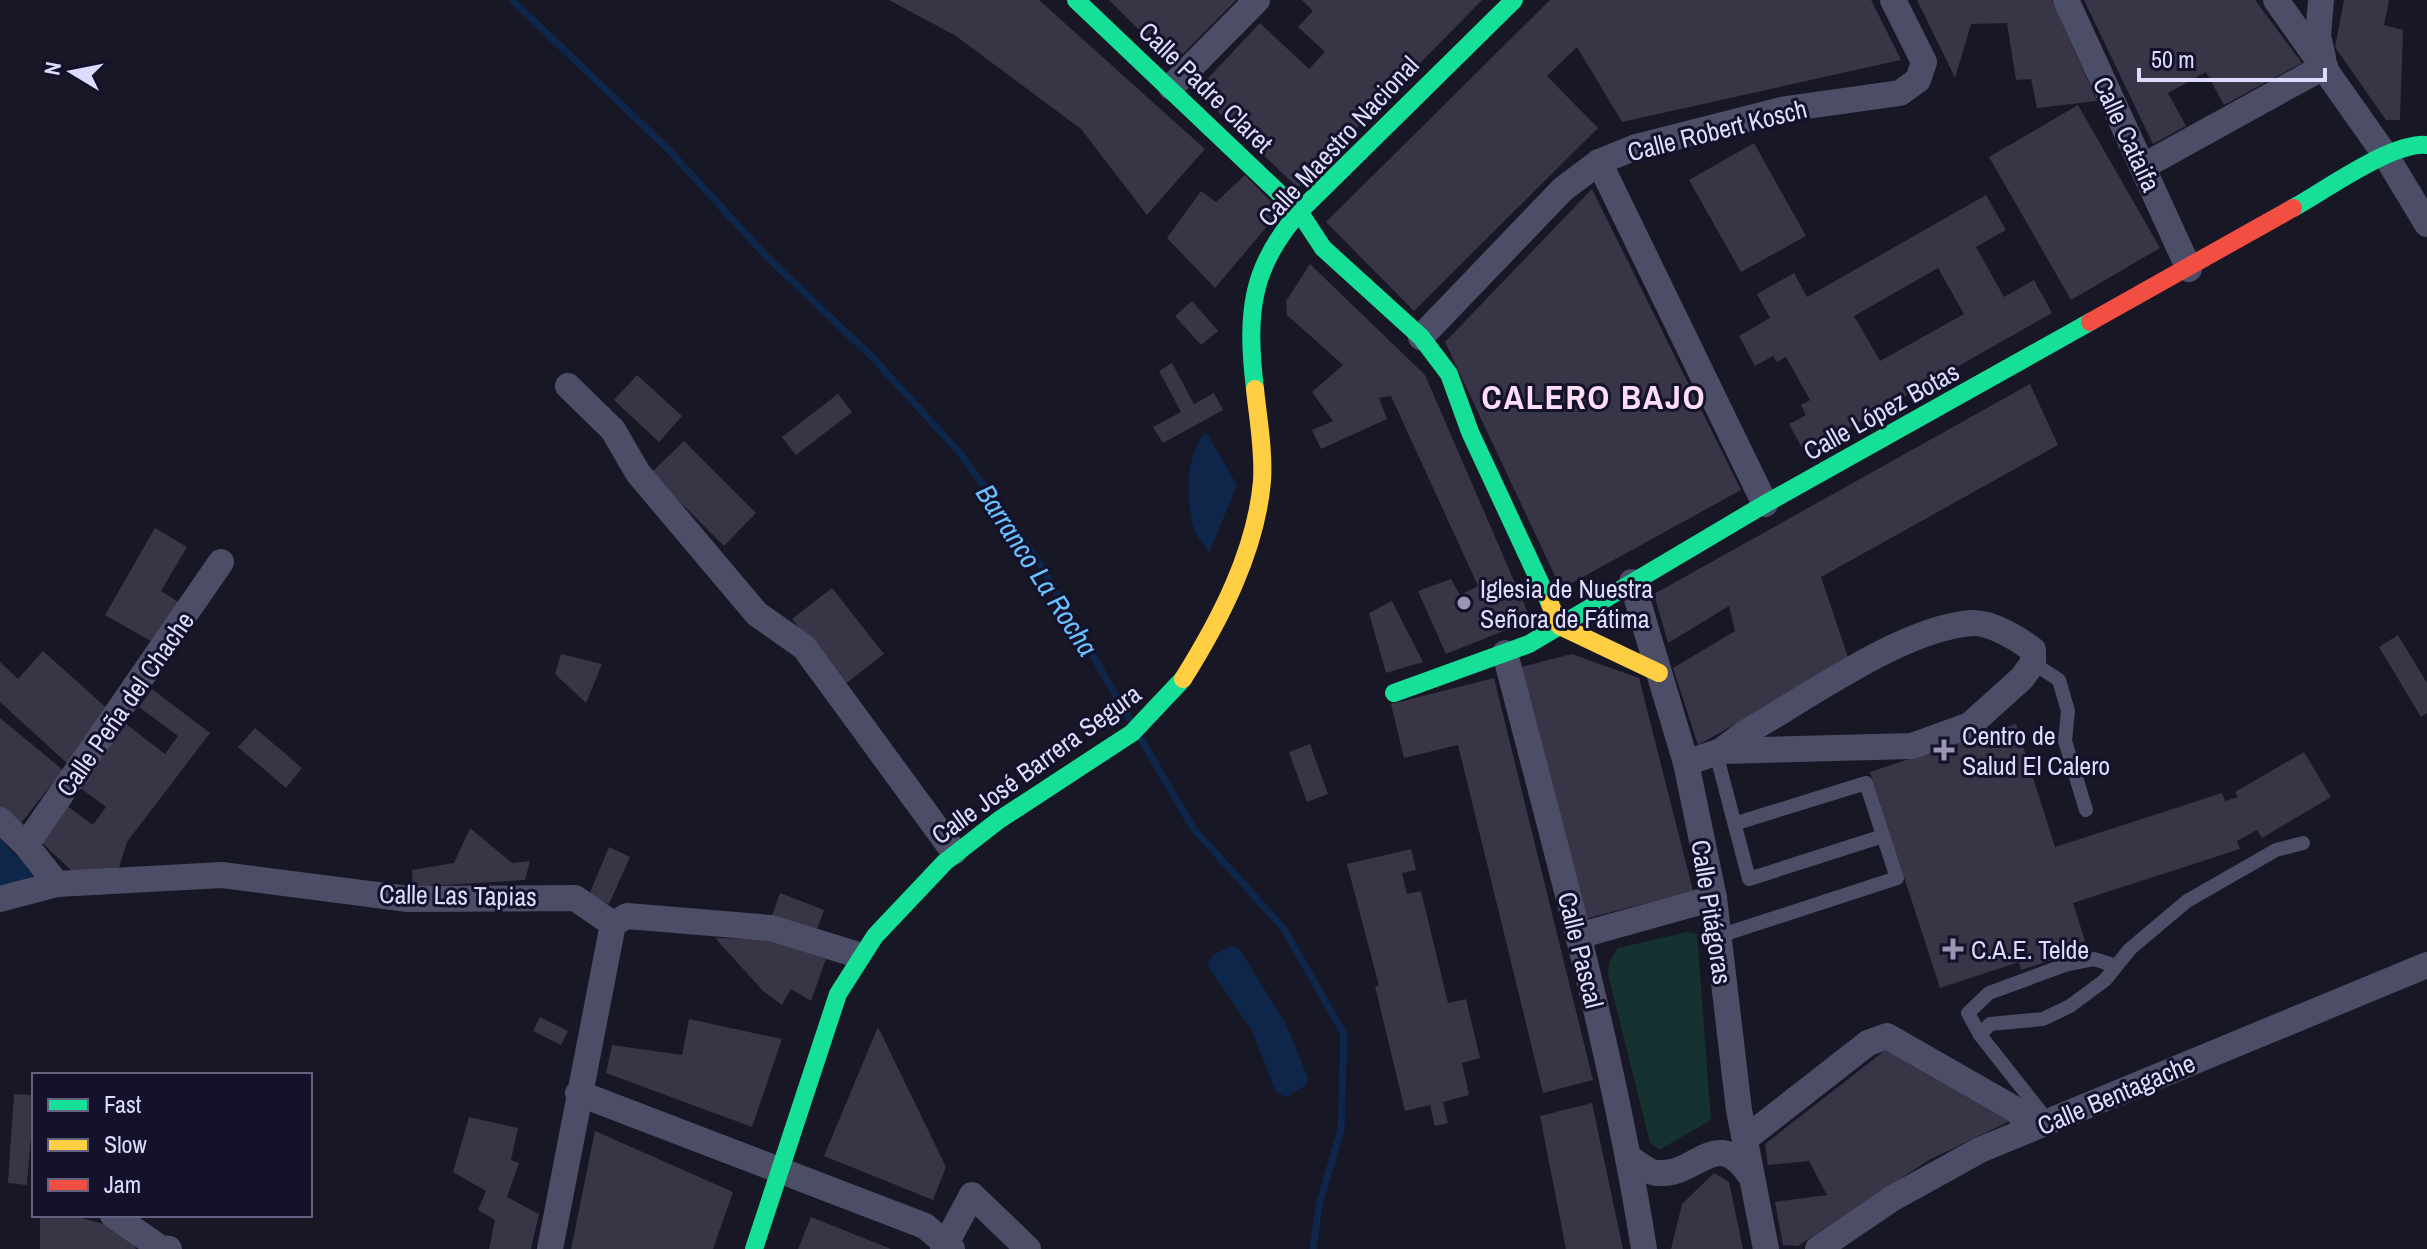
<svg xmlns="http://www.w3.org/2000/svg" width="2427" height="1249" font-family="'Archivo Narrow',sans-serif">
<rect width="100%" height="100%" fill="#181725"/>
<path fill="#153130" d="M1687,932L1697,934L1711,1120L1659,1150L1650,1143L1608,975L1609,962L1618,948Z"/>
<g fill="#0e264a">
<path d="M1206,432L1237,485L1209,553C1205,546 1198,539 1195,531C1185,503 1185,453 1206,432Z"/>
<path d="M0,839L35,875L0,888Z"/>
<path d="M1231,946L1239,948L1287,1026L1308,1078L1306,1085L1286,1097L1276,1092L1252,1031L1207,965L1213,955Z"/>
</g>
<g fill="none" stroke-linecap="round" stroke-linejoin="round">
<g stroke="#0e264a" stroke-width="7">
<path d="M512,0L668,149L766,256L872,357L960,453L1035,556L1129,718"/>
<path d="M1141,739L1193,828L1284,929L1344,1034L1341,1130L1319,1205L1313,1249"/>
</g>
</g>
<g fill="#373546" fill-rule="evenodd">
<path d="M889,0H1039L1205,149L1147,215L1081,129L956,36Z"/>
<path d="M1109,0H1236L1173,64Z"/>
<path d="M1302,0H1482L1298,188L1196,91L1260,23L1309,69L1325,52L1298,27L1313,11Z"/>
<path d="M1550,0H1871L1901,60L1622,122L1577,47L1547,76L1598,128L1414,311L1326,222Z"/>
<path d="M1917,0H2052L2097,101L2037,108L2031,79L2016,80L2007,23L1971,24L1955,78Z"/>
<path d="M2084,0H2255L2302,63L2224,105L2206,72L2168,93L2186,126L2153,144Z"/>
<path d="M2344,0H2389L2384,25L2403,30L2400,120H2386L2335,47Z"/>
<path d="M2078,105L2160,248L2071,300L1989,157Z"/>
<path d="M1754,143L1806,236L1741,272L1689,180Z"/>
<path d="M1245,175L1280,211L1215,288L1167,238L1201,191L1216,202Z"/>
<path d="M1592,189L1741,490L1561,589L1445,342Z"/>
<path d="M1986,195L2006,230L1976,247L2004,297L2034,280L2052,313L1805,453L1789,424L1806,415L1801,405L1810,400L1786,357L1777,362L1773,356L1755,366L1739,336L1770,318L1757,294L1794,273L1807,297ZM1938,268L1964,314L1880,361L1854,316Z"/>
<path d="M1310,264L1425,375L1531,620L1446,654L1418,591L1451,579L1460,595L1478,586L1391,396L1379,398L1387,419L1321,449L1312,430L1333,421L1312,392L1343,365L1287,315L1286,301Z"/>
<path d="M1192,301L1218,331L1201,345L1175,316Z"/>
<path d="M1172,363L1194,404L1214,393L1223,410L1163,443L1153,427L1181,412L1159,371Z"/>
<path d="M637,375L682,416L659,442L614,400Z"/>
<path d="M2030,384L2058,445L1821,577L1849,660L1698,745L1673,668L1735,631L1729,606L1668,643L1654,594Z"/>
<path d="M838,394L852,412L796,455L782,437Z"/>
<path d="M684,441L756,513L724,546L651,473Z"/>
<path d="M155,528L187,547L161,591L180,603L156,644L105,615Z"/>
<path d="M832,588L884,654L844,685L792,619Z"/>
<path d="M1392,601L1423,662L1386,673L1369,613Z"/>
<path d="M2398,635L2427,683V713L2421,717L2379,647Z"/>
<path d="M43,651L111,712L69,765L0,702V662L18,679Z"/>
<path d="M561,654L602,664L586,703L555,674Z"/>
<path d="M1572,654L1639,678L1693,891L1585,919L1521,667Z"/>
<path d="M1494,678L1593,1080L1543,1093L1458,745L1404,758L1391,704Z"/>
<path d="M152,689L210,733L127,842L117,874L72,871L39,840L66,805L93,825L106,807L79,787L126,724L165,754L178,736L139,707Z"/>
<path d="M0,718L63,770L18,827L0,809Z"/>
<path d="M2016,724L2055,847L2222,793L2225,801L2238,797L2235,792L2304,752L2331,797L2262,838L2257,830L2237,841L2240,849L2073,903L2085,941L2058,949L2061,957L2021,970L2019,962L1940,988L1870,772L1924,754L1960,733L1962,742Z"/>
<path d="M255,728L302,768L286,788L238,747Z"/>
<path d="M1310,744L1328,794L1307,802L1289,752Z"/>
<path d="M470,828L512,863L530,861L525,880L413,887L412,870L454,863Z"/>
<path d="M609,847L630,857L609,904L589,895Z"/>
<path d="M1411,849L1416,870L1402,873L1407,894L1421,891L1448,1003L1466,999L1480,1058L1462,1063L1469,1095L1443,1102L1448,1123L1435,1126L1430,1105L1405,1111L1375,986H1379L1347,864Z"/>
<path d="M780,893L824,910L814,937L770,921Z"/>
<path d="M715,938L767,939L826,959L811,1001L791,989L782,1005L763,991Z"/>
<path d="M540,1017L568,1031L561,1045L533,1031Z"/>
<path d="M689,1019L782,1039L752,1127L606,1073L612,1045L682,1055Z"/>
<path d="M878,1027L946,1167L933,1200L824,1156Z"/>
<path d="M1888,1048L2012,1120L1929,1160L1798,1246L1783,1245L1775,1202L1827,1195L1809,1161L1768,1165L1765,1144Z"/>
<path d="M14,1094L34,1095L27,1185L8,1183Z"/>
<path d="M1592,1103L1623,1249H1566L1540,1116Z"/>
<path d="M469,1117L518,1128L511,1160L519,1163L507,1197L539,1214L531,1249H489L495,1220L478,1210L486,1191L453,1172Z"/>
<path d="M595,1131L733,1192L713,1249H571Z"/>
<path d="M1714,1173L1729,1182L1743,1249H1671L1682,1204Z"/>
<path d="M40,1215H70L126,1230L136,1249H40Z"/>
<path d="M811,1217L891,1249H798Z"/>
</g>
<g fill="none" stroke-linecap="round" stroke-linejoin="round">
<g stroke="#4c4d66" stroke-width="14">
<path d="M2033,663L2059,680L2068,711L2065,741L2086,810"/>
<path d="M1716,753L1749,879L1883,836"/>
<path d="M1719,936L1897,878L1866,783L1737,823"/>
<path d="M1980,1035L1968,1013L1989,993L2065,965L2094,959L2116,966"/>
<path d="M2044,1124L2040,1111L1980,1035L1990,1024L2043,1019L2070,1006L2105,980L2130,949L2187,901L2276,850L2303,843"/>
</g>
<g stroke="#4c4d66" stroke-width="26">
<path d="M2066,0L2189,269"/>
<path d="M2276,0L2386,156L2427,224"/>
<path d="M2321,0L2318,36L2323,58"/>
<path d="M1171,87L1257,0"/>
<path d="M1599,162L1765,504"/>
<path d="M2142,167L2325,66"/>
<path d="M1421,337L1563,189L1599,162L1636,147L1786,109L1900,93L1918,80L1924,62L1893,0"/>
<path d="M568,386L613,430L638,473L757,614L804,647L954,852"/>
<path d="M1632,582L1686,763L1714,898L1739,1110L1766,1249"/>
<path d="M1505,653C1556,850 1612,1047 1644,1249"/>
<path d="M1686,763L1721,751L1745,733C1807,698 1902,628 1972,623C1991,622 2019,639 2033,650V663L2022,678L1970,725L1912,746L1721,751"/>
<path d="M0,820L26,845L57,884"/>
<path d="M26,845L221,562"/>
<path d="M0,899L57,884L222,875L408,899L575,898L613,924L627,916L771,928L858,955"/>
<path d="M1578,936L1714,898"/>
<path d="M578,1093L925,1226L952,1249"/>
<path d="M1745,1139L1868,1043L1887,1036L2018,1111L2029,1130"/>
<path d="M1630,1158C1637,1163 1649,1173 1658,1173C1699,1176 1716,1123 1752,1178"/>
<path d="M113,1215L160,1248L169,1249"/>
<path d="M550,1249L613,924"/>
<path d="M943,1249L972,1195L1028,1249"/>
<path d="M1818,1249L1893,1198L1980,1150L2427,965"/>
</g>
<g stroke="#16e098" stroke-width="18">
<path d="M1076,0L1300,213L1323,248L1421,337L1449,374L1470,432L1550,604"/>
<path d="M2293,208C2326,190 2391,142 2427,145"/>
<path d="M1255,389C1246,313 1250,265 1304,207L1514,0"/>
<path d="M1394,693L1529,644L1765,504L2090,322"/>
<path d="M754,1249L838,994L875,936L945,862L999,820L1132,733L1183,679"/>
</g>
<g stroke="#ffcf43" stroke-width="18">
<path d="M1550,604L1560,626L1659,673"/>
<path d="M1183,679C1220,620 1256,551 1262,481C1264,450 1258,419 1255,389"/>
</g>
<path stroke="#f24e42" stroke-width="18" d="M2090,322L2293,208"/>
</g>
<g fill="#9896b3" stroke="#14112b" stroke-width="3">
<circle cx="1464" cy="603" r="8"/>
<path d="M1940 738h8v8h8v8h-8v8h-8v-8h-8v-8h8z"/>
<path d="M1949 937h8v8h8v8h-8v8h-8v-8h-8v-8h8z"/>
</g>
<g text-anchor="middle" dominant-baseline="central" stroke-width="6" stroke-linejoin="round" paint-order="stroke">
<g font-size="26" fill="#dddbff" stroke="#14112b">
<text transform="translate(1206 87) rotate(44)">Calle Padre Claret</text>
<text transform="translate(1717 130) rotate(-14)">Calle Robert Kosch</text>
<text transform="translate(2127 134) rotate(65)">Calle Cataifa</text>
<text transform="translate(1338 141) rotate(-47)">Calle Maestro Nacional</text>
<text transform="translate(1881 411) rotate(-29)">Calle López Botas</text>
<text transform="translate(125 704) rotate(-55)">Calle Peña del Chache</text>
<text transform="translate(1036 764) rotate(-36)">Calle José Barrera Segura</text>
<text transform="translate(458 895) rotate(1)">Calle Las Tapias</text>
<text transform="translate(1712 912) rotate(81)">Calle Pitágoras</text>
<text transform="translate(1581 950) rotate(76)">Calle Pascal</text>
<text transform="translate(2116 1094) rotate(-23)">Calle Bentagache</text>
</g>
<g font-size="26" fill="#dddbff" stroke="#14112b" text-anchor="start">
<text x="1480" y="588">Iglesia de Nuestra<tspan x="1480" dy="30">Señora de Fátima</tspan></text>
<text x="1962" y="735">Centro de<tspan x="1962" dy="30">Salud El Calero</tspan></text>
<text x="1971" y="949">C.A.E. Telde</text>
</g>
<g font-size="28" font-style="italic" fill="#69c2ff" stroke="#14112b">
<text transform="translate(1037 570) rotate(57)">Barranco La Rocha</text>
</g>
<g font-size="34" font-weight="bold" letter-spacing="2" fill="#ffddf5" stroke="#14112b">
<text x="1594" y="397">CALERO BAJO</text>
</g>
</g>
<rect x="32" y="1073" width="280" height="144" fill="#14112b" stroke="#646280" stroke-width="2"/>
<rect x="48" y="1099" width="40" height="12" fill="#16e098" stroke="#646280" stroke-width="2"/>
<text x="104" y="1113" font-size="24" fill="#dddbff">Fast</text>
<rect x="48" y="1139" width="40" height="12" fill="#ffcf43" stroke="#646280" stroke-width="2"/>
<text x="104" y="1153" font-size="24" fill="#dddbff">Slow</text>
<rect x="48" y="1179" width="40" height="12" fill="#f24e42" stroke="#646280" stroke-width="2"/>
<text x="104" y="1193" font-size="24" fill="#dddbff">Jam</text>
<g transform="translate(72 72) rotate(280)" stroke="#14112b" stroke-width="6" paint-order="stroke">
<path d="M0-6L14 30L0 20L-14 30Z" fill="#dddbff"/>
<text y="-12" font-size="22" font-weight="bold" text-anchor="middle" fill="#dddbff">N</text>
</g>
<path d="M2139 68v12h186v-12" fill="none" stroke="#dddbff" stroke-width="4"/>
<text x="2151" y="68" font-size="24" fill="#dddbff" stroke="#14112b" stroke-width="6" paint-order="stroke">50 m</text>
</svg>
